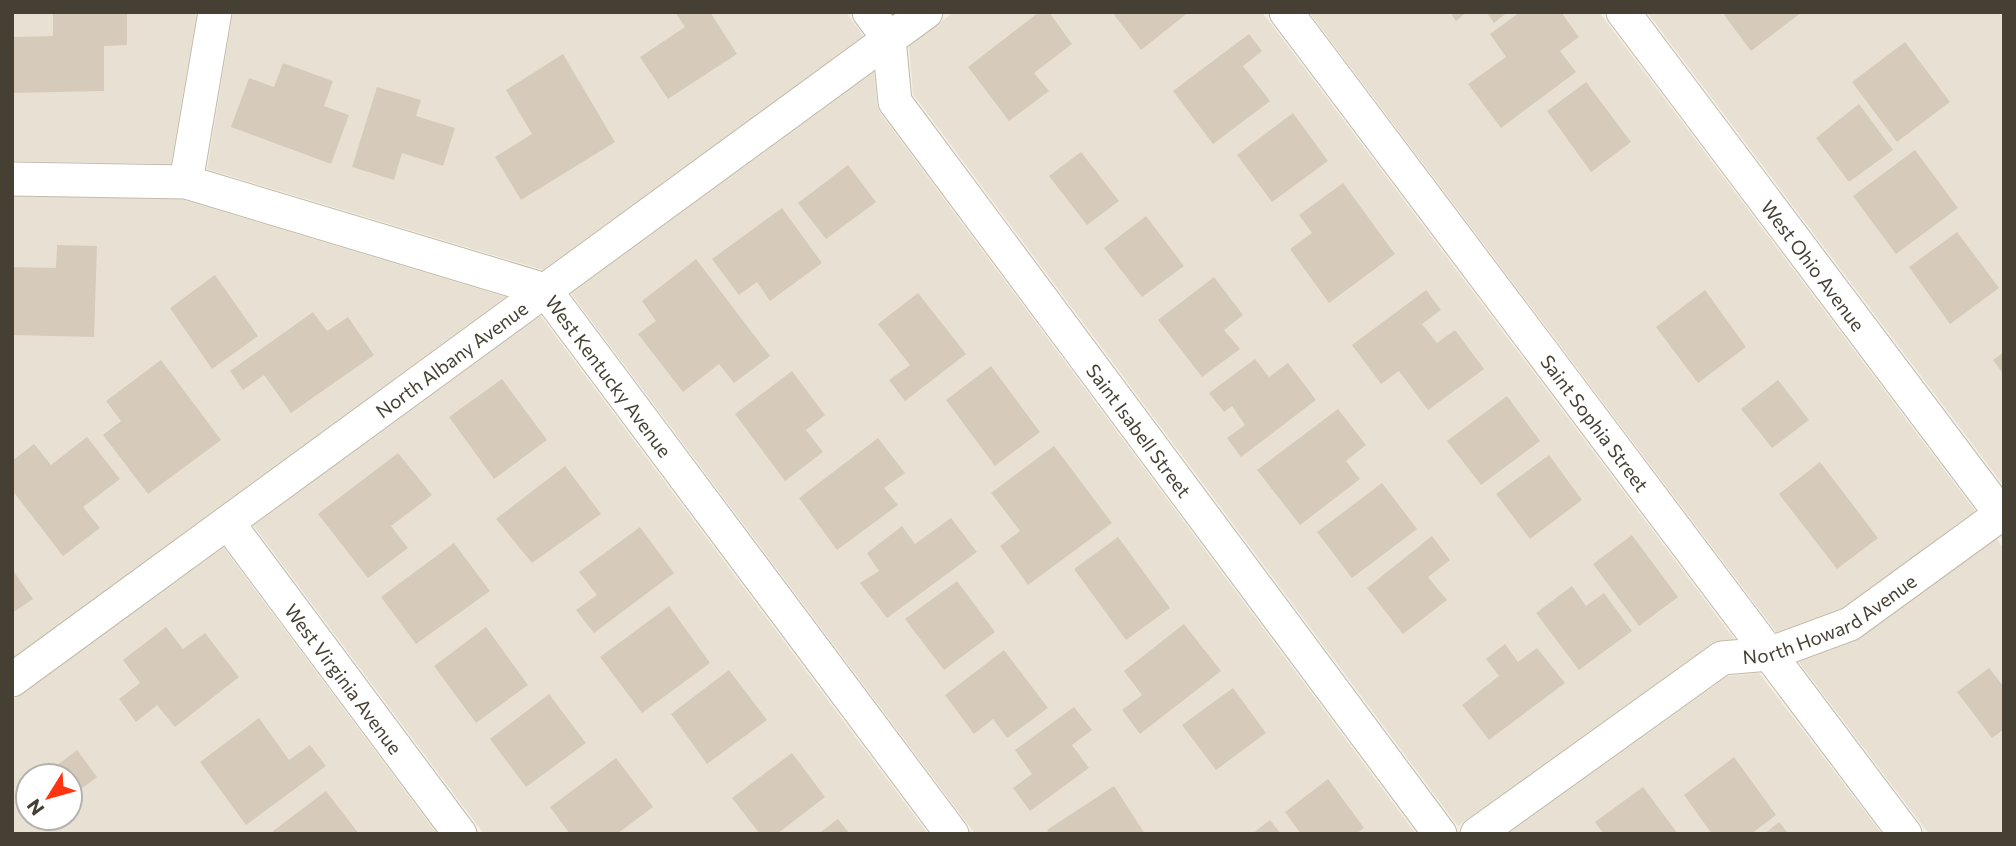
<svg xmlns="http://www.w3.org/2000/svg" width="2016" height="846" font-family="Commissioner,sans-serif">
<rect width="100%" height="100%" fill="#f3efe5"/>
<g fill="#e8e1d3" fill-rule="evenodd">
<path d="M12,12H197L171,164L12,161Z"/>
<path d="M233,12H846L864,37L543,270L207,169Z"/>
<path d="M954,12H1262L1735,640L1712,645L1458,826L913,94L909,46Z"/>
<path d="M1309,12H1599L1976,512L1842,608L1777,633Z"/>
<path d="M1647,12H2004V486Z"/>
<path d="M874,72L877,105L880,113L1416,834H975L570,292Z"/>
<path d="M12,196L181,199L506,297L12,659Z"/>
<path d="M539,314L928,834H484L253,525Z"/>
<path d="M1996,538L2004,549V834H1929L1798,661L1860,637Z"/>
<path d="M223,547L437,834H12V700ZM28,776H70V818H28Z"/>
<path d="M1759,673L1882,834H1506L1727,676Z"/>
</g>
<g fill="#d6cbba">
<path d="M53,12H127V45L104,46V91L12,93V37L53,36Z"/>
<path d="M675,12H710L737,54L668,99L640,57L685,27Z"/>
<path d="M1039,12H1049L1072,44L1034,73L1049,91L1009,121L968,67Z"/>
<path d="M1112,12H1189L1141,50Z"/>
<path d="M1450,12H1467L1456,21Z"/>
<path d="M1486,12H1508L1494,23Z"/>
<path d="M1520,12H1561L1579,37L1560,51L1576,72L1501,128L1468,84L1506,57L1490,34Z"/>
<path d="M1722,12H1802L1751,51Z"/>
<path d="M1249,34L1262,51L1243,66L1270,101L1213,144L1173,91Z"/>
<path d="M1905,42L1950,102L1897,142L1852,82Z"/>
<path d="M563,54L615,142L521,200L495,157L532,134L506,90Z"/>
<path d="M283,63L333,81L324,106L349,115L331,164L231,127L249,78L274,87Z"/>
<path d="M1586,82L1631,142L1591,172L1547,111Z"/>
<path d="M377,87L421,100L416,116L455,128L443,166L402,153L394,180L352,167Z"/>
<path d="M1859,104L1893,150L1849,182L1816,138Z"/>
<path d="M1293,113L1328,161L1272,202L1237,155Z"/>
<path d="M1915,150L1958,208L1896,254L1853,196Z"/>
<path d="M1081,152L1119,201L1087,225L1049,176Z"/>
<path d="M848,165L876,202L826,239L798,203Z"/>
<path d="M1343,183L1395,254L1329,303L1290,249L1312,233L1299,215Z"/>
<path d="M782,208L822,263L770,301L757,282L739,295L712,259Z"/>
<path d="M1146,216L1184,266L1142,297L1104,248Z"/>
<path d="M1957,232L1999,288L1950,324L1909,267Z"/>
<path d="M57,245L97,246L94,337L12,335V267L56,268Z"/>
<path d="M696,259L770,356L734,383L719,364L683,392L638,334L656,321L642,301Z"/>
<path d="M215,275L258,336L212,369L170,308Z"/>
<path d="M1214,277L1243,315L1224,330L1240,349L1202,377L1158,320Z"/>
<path d="M1426,290L1441,310L1422,324L1437,343L1455,330L1484,369L1428,410L1399,371L1381,384L1352,345Z"/>
<path d="M1705,290L1746,347L1698,383L1656,327Z"/>
<path d="M918,293L966,354L905,401L889,380L910,365L878,324Z"/>
<path d="M313,312L327,331L348,317L374,355L291,413L264,375L243,390L230,371Z"/>
<path d="M2004,352V375L1993,360Z"/>
<path d="M1255,359L1269,377L1288,363L1316,400L1241,457L1227,438L1245,425L1232,406L1224,412L1209,393Z"/>
<path d="M161,360L221,440L148,494L103,435L121,421L106,401Z"/>
<path d="M991,366L1040,432L995,466L946,400Z"/>
<path d="M792,371L825,415L806,430L823,452L785,481L735,414Z"/>
<path d="M502,379L547,440L494,479L449,417Z"/>
<path d="M1778,380L1809,420L1772,448L1741,409Z"/>
<path d="M1507,396L1540,441L1481,485L1447,441Z"/>
<path d="M1338,409L1366,445L1346,461L1360,479L1300,525L1257,470Z"/>
<path d="M87,437L120,479L83,507L100,528L63,556L12,490V461L34,444L51,465Z"/>
<path d="M878,438L905,473L884,488L898,505L837,550L799,498Z"/>
<path d="M1054,446L1112,523L1028,585L1000,546L1020,531L991,493Z"/>
<path d="M398,453L432,495L391,526L408,548L368,578L318,514Z"/>
<path d="M1549,455L1582,500L1530,539L1496,494Z"/>
<path d="M1820,462L1878,538L1837,569L1779,494Z"/>
<path d="M565,466L601,514L532,563L496,519Z"/>
<path d="M1382,483L1417,529L1352,578L1317,532Z"/>
<path d="M951,518L977,552L887,618L860,583L879,571L867,553L902,526L915,544Z"/>
<path d="M640,527L674,573L594,633L576,610L597,595L579,572Z"/>
<path d="M1632,535L1678,597L1639,626L1593,564Z"/>
<path d="M1432,536L1450,560L1428,577L1447,600L1403,634L1367,588Z"/>
<path d="M1118,537L1170,608L1126,640L1074,569Z"/>
<path d="M454,543L490,591L416,644L381,597Z"/>
<path d="M12,569L33,599L12,613Z"/>
<path d="M957,581L995,632L944,670L905,619Z"/>
<path d="M1572,586L1586,606L1604,593L1632,631L1579,670L1536,613Z"/>
<path d="M669,606L710,663L642,713L600,657Z"/>
<path d="M1184,624L1221,671L1140,734L1122,710L1142,695L1124,671Z"/>
<path d="M166,627L183,649L205,633L239,677L175,727L157,705L136,722L119,699L140,683L123,660Z"/>
<path d="M486,627L528,685L476,723L434,666Z"/>
<path d="M1505,644L1518,662L1537,648L1565,683L1489,740L1462,705L1499,676L1486,659Z"/>
<path d="M1004,650L1048,708L1007,738L993,719L974,734L945,695Z"/>
<path d="M1989,668L2004,687V729L1992,738L1957,692Z"/>
<path d="M729,670L767,720L707,764L671,714Z"/>
<path d="M1233,688L1266,733L1216,770L1182,725Z"/>
<path d="M549,694L586,743L526,787L490,739Z"/>
<path d="M1074,707L1092,730L1072,745L1089,768L1030,811L1013,788L1032,774L1015,750Z"/>
<path d="M259,718L289,760L310,745L326,766L246,825L200,762Z"/>
<path d="M77,750L97,777L70,797V776H43Z"/>
<path d="M792,753L825,797L777,834H760L732,798Z"/>
<path d="M1734,757L1776,815L1751,834H1712L1684,795Z"/>
<path d="M616,758L653,807L617,834H570L550,807Z"/>
<path d="M1328,779L1364,828L1356,834H1301L1285,812Z"/>
<path d="M1114,786L1145,834H1049L1047,830Z"/>
<path d="M1643,787L1678,834H1604L1595,822Z"/>
<path d="M326,791L359,834H275L273,831Z"/>
<path d="M838,819L850,834H818Z"/>
<path d="M1270,820L1281,834H1252Z"/>
<path d="M1779,822L1789,834H1764Z"/>
</g>
<g fill="none" stroke-linecap="round" stroke-linejoin="round">
<defs>
<g id="minor">
<path id="s1" d="M869,12L889,39L895,102L1440,834"/>
<path id="s2" d="M1286,12L1905,834"/>
<path id="s3" d="M1623,12L2004,518"/>
<path id="s4" d="M12,179L186,182L545,290L952,834"/>
<path d="M186,182L215,12"/>
<path id="s5" d="M228,523L460,834"/>
<path id="s6" d="M12,680L926,12"/>
<path id="s7" d="M1477,834L1722,658L1769,654L1850,624L2004,512"/>
</g>
</defs>
<use href="#minor" stroke="#c2baaa" stroke-width="35"/>
<use href="#minor" stroke="#fff" stroke-width="33"/>
</g>
<g text-anchor="middle" dominant-baseline="central" stroke-width="7" stroke-linejoin="round" paint-order="stroke">
<g font-size="19" fill="#463f34" stroke="#fff">
<text stroke="none"><textPath href="#s3" startOffset="317">West Ohio Avenue</textPath></text>
<text stroke="none"><textPath href="#s6" startOffset="544">North Albany Avenue</textPath></text>
<text stroke="none"><textPath href="#s4" startOffset="656">West Kentucky Avenue</textPath></text>
<text stroke="none"><textPath href="#s2" startOffset="514">Saint Sophia Street</textPath></text>
<text stroke="none"><textPath href="#s1" startOffset="506">Saint Isabell Street</textPath></text>
<text stroke="none"><textPath href="#s7" startOffset="418">North Howard Avenue</textPath></text>
<text stroke="none"><textPath href="#s5" startOffset="194">West Virginia Avenue</textPath></text>
</g>
</g>
<rect width="2016" height="846" fill="none" stroke="#463f34" stroke-width="28"/>
<g transform="translate(49 797) rotate(233)"><circle r="33" fill="#ffffff" stroke="#b5b2ae" stroke-width="2"/>
<path d="M0-5L12 26L0 18L-12 26Z" fill="#ff3511"/>
<text y="-10" font-size="19" font-weight="bold" text-anchor="middle" fill="#463f34">N</text>
</g>
</svg>
